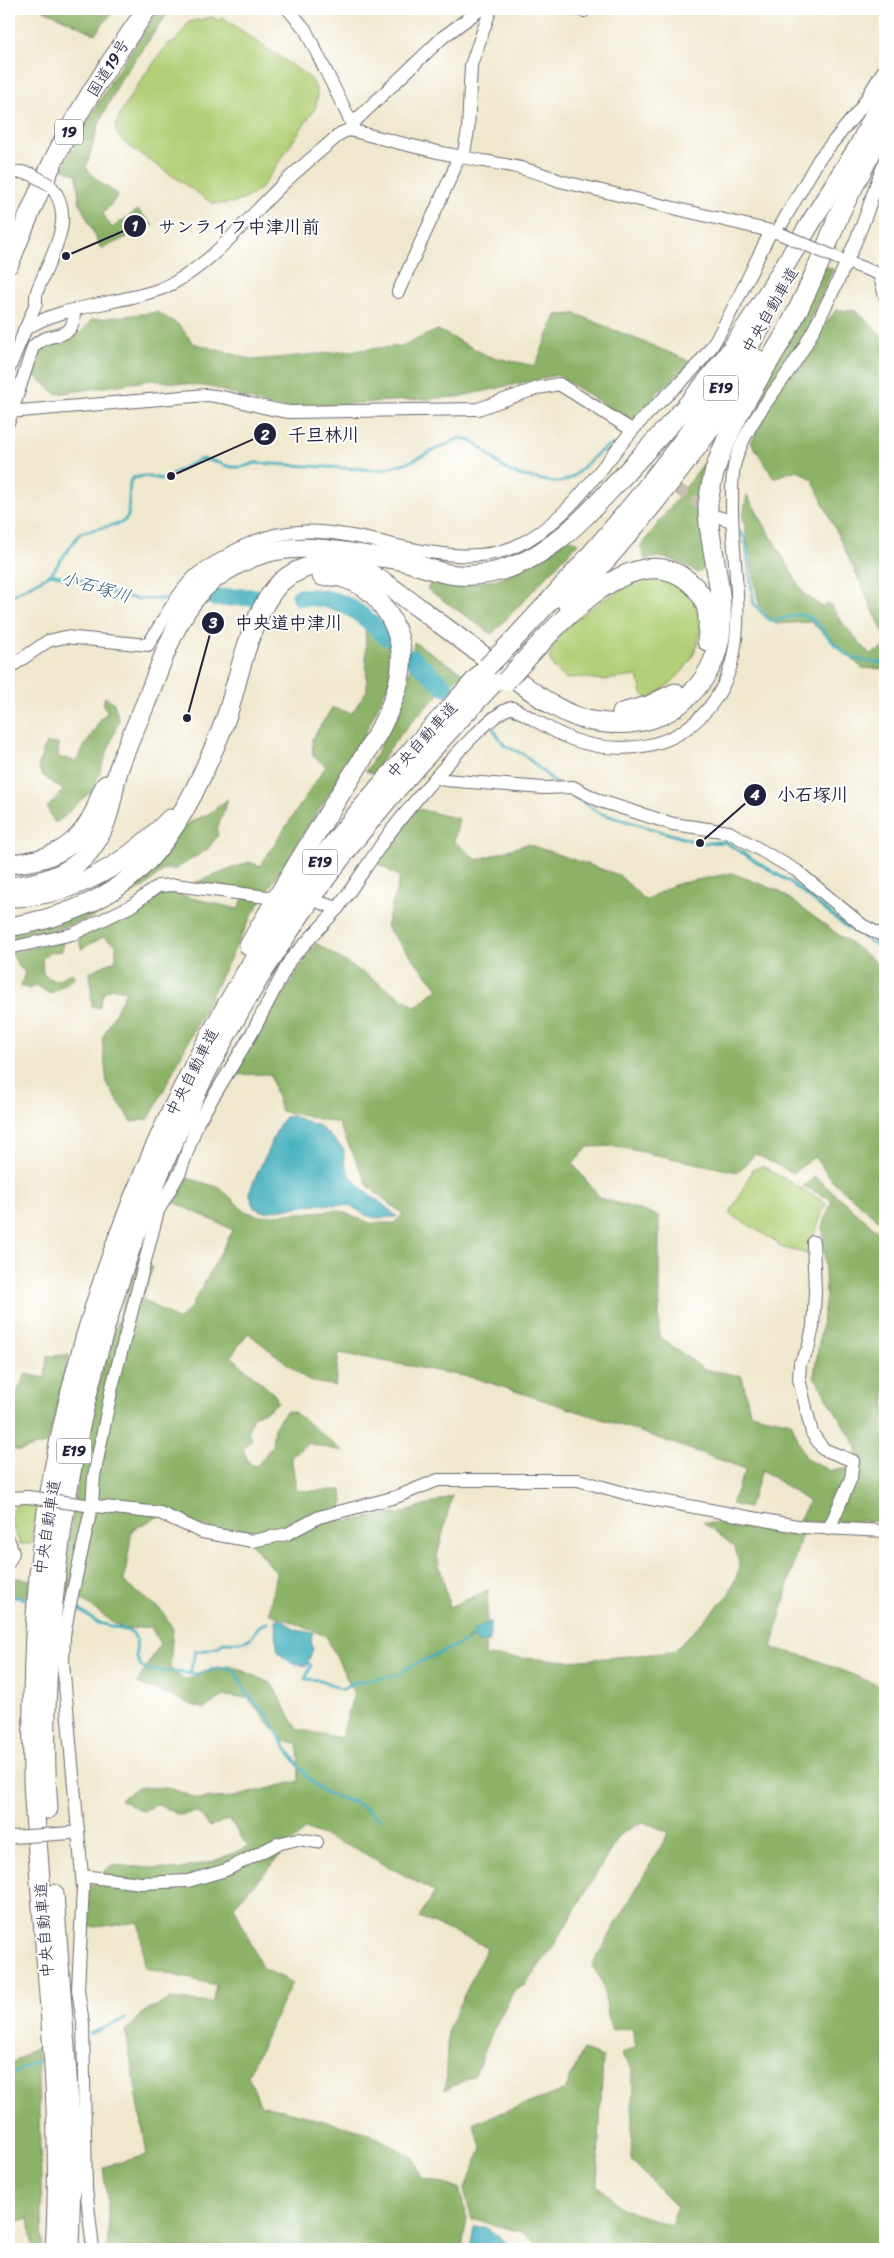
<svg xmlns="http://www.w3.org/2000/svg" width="894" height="2258" font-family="Sriracha,'Klee One',sans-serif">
<rect width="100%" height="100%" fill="#fff"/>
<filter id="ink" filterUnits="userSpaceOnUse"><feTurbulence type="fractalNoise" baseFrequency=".02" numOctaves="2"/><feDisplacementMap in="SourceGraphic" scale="10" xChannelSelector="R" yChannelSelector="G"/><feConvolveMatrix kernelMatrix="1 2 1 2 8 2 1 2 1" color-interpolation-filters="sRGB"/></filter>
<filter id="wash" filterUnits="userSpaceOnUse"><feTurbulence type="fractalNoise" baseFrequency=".0096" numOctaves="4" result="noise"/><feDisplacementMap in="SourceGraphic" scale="20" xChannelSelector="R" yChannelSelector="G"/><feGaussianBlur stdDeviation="1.12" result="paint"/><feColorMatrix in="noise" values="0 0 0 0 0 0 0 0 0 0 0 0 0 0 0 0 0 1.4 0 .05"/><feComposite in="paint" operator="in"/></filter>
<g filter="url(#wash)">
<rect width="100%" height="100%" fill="#f0e8cd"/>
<g fill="#b1cf76" stroke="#6a7858">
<path d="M212,17L219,21L222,17L310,78C318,89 318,95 316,107L262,187C247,200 232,206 212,203L129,146C122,141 117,138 116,129C114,114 157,58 168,44L175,42L189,22Z"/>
<path d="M645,577C652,577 661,575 668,577C679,579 689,589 693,599C714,641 684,679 648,699L642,694L638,676L601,680L578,677L566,679L555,669L549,658C557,621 613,594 645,577Z"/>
<path d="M762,1166L826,1203L807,1254L780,1247L777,1242L730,1214L753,1169Z"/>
<path d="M19,1502H30L39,1507L31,1544H20C13,1527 5,1517 19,1502Z"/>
</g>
<g fill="#8cb267" stroke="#576a51" fill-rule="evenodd">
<path d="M42,9H115L95,34Z"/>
<path d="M159,9H176L169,12L121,79L100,121L86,168L98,181L119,195L103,214L112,228L138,210L153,225L101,249L79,201L77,175L62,168L112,79Z"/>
<path d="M825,266L833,269L809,322L822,329L836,310L857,311L885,339V636L812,479L797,470L774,478L751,442L769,410L758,395Z"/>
<path d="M157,312L179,325L193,343L254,360L401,346L438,330L488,356L535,366L556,315L576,314L692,362L658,392L634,420L625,418L557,375L458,397L277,408L211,387L152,380L56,394L34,375L37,355C41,351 47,344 53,342C73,333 75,343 91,320Z"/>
<path d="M707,459L711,462L709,565L698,573C680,562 666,553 645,560L641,546Z"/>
<path d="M747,495L804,594L822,607L829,603L844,625L870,654L885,648V669L862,668L811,622L775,624L759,605L743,517Z"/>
<path d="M568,538L578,543L492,634L427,589L432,581C501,588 514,575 568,538Z"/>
<path d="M365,625L391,647L389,683L358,748L252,915L149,1119L132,1122L107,1084L102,1039L126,991L113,988L104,992L99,1008L92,1006L90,972L116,960V944L103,937L81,949L79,936L143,908L154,897L171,893L238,909L248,889L194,883L249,862L260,866L326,766L313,756L312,739L332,708L352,713L367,690Z"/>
<path d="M414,642L463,673C429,703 395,734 374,774L366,771L378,751L408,678Z"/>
<path d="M105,697L114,703L119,720L93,791C77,800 70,815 55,823L47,808L63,790L42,775L38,766L46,743L59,744L58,757L76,761L102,717L108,712L103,705Z"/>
<path d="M228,799L217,829L218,835L208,849L176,869H165L145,886L93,917L33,937L9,941V932L61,919L189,823L210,813Z"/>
<path d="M415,808L459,819L454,841L477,860L527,844L619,875L645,900L676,884L732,873L779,891L885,969V1226L833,1181L814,1157L793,1173L755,1154L738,1172L614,1146L588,1147L573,1164L600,1198L659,1216V1336L703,1369L742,1376L750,1413L791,1422L806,1459L831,1471L858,1467L857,1447L814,1376L826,1296L823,1226L832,1200L803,1186L815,1177L885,1237V1521L808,1522L800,1539L772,1648L809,1657L885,1688V2249H543L522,2232L472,2219L464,2190L482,2149L473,2123L565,2090L583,2050L603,2057L597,2185L623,2209L671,2225L677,2207L631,2160L633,2071L621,2054L636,2047L632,2028L611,2030L602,1981L592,1966L669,1832L643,1822L620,1834L554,1945L525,1985L515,1989L493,2030L475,2075L445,2090L448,2029L487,1947L419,1917L435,1892L356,1849L305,1829L234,1906L262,1968L292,1982L248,2075L260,2104L369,2133L414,2158L422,2178L459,2188L467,2218L462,2249H107L109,2216L103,2167L147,2155L126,2031L142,2013L170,1999L212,2003L216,1985L145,1968L139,1922L86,1928L89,1888L111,1865L177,1870L214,1861L248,1847L229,1819L210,1827L198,1812L179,1815L156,1804L143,1811L120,1800L138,1787L170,1788L198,1799L234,1797L299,1781L298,1743L284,1741L248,1698L224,1696L203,1709L137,1683L160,1644L151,1627L123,1629L63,1587L77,1481L98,1384L137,1260L153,1267L142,1299L178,1320L191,1307L233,1230L172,1201L184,1177L221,1188L244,1211L260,1216L338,1210L370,1223H394L403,1214L369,1187L338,1123L281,1111L270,1074L230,1075L316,943L416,1007L438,988L386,927L400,877L377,863ZM248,1333L309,1381L335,1386L339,1353L475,1378L629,1428L746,1469L731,1504L748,1508L762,1470L809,1502L792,1532L703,1522L735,1547L740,1568L728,1596L673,1652L571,1661L485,1656L488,1590L450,1607L437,1556L452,1496L403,1513L344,1521L342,1490L297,1491L291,1457L308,1443L344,1452L294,1412L286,1411L274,1427L272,1446L257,1466L250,1464L243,1450L252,1439L248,1431L253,1416L270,1409L278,1402L275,1395L231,1356ZM167,1512L219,1533L245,1536L276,1572L269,1613L326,1636L354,1693L341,1738L297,1729L272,1684L230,1665L184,1680L170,1668L173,1629L162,1611L124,1582L132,1530Z"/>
<path d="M63,940L62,951L48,953L42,959L43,974L54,981L72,973L76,977L50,994L36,985L29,989L21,986L25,972L18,966L12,953Z"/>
<path d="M69,1355L48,1443L20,1451L12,1449L14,1430L9,1419V1408L26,1374L45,1378L47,1356Z"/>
<path d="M9,1577L30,1580L27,1600L9,1594Z"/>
<path d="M37,2047L43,2249H33L29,2219L9,2222V2116L14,2111L9,2095V2065Z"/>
</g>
<g fill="#3faebc" stroke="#30687c">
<path d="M292,1116L319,1126L344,1149C340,1183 378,1196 397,1217L375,1218L365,1215L351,1206L343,1205L315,1204L265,1212L254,1208L249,1192L280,1123L285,1117Z"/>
<path d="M279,1618L296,1630L313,1633L311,1640L313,1649L306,1667C272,1656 277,1653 276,1620Z"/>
<path d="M490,1621V1642L478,1643L475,1638L464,1642L473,1634L472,1631Z"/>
<path d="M474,2227H486L509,2245L508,2249H470Z"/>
</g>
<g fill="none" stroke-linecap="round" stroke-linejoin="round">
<g stroke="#3faebc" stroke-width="3">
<path d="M740,532L745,538L754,604L769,620C783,622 795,611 806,616C815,619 820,627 826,634C847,659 854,662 885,663"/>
<path d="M51,574L88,582L113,594L138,599H170"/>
<path d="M9,597L51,574L80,533L121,523L125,520L128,516L130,482L133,478L145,476L162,479L201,459C225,461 229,474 255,463L379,470L409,462L460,438C482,441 492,462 510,472C517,475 552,483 559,482C579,481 593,449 615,444"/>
<path d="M492,727L505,746L523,754L557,784"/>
<path d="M566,791L599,813L700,843L725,842L791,883L848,928L885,951"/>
<path d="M9,1596L27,1599"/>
<path d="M72,1608H77L96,1622L132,1632L136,1639L137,1658L141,1666L149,1670L197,1674L217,1668H229L236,1672L247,1694L270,1719L286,1748L307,1777L325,1793L358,1804L380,1819"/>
<path d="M305,1660L311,1666L305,1679L321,1680L342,1690L352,1683L402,1674L407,1668L464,1642"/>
<path d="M190,1673L195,1652L217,1648L224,1642C232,1642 241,1644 249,1639C257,1634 255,1625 267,1623"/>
<path d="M89,2034L125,2019"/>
<path d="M9,2075L43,2058"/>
</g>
<g stroke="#3faebc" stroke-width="18">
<path d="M300,597C344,597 355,609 387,637"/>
<path d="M215,598L254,597"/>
<path d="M412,658L445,687"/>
</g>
</g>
</g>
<g filter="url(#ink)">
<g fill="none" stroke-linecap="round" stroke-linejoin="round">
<path stroke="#c7c0b0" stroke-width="12" stroke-dasharray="12 6" stroke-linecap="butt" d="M633,457L712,513"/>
<defs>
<g id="minor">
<path d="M288,9L305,29L352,124"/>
<path d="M576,9L584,11"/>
<path d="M349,130L352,124L443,37L481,9"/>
<path d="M463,157L468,131L471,65L489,14L487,9"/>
<path d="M9,173L20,172"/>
<path d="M777,232L819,159L860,109L885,68"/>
<path d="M839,259L879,274L885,296"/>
<path d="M398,292L454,170L458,156"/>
<path d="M24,330C62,304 120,305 163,288C210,268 249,216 286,181C304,164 323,149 341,133L349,130C385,139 421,149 457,156C495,164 523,165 560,181L779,233"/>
<path d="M9,369L36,303C35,293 39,286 43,277C56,247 75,214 50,185"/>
<path d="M9,412L206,395C235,397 261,409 290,412L478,409L538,388L559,384L632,430"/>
<path d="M9,421L33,347C49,328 75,345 74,311"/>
<path d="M718,517L732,521"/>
<path d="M9,668L48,641L65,637L148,645C162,623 174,598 192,579C200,570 213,564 223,558C286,516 339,533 407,548C442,555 480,561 514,547C565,525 597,472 632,431C656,401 690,379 712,346C734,311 752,268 771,231"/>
<path d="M436,777L445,780L543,788L573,787L600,801L673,824L729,832L797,871L862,925L885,937"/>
<path d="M321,903L338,908C355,884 371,859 388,835C404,814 492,705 513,708C533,718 552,732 574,740C608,752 653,751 683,731C760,679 733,588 732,510C732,494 731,477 735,462C748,417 784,384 806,344C827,305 847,264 863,223C871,203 876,181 885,162"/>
<path d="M9,948L73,934L131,906L158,886L175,885L267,897"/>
<path d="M813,1242L815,1292L813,1327L808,1349L800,1363L799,1379L812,1433L823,1449L853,1461L851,1478L829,1529"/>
<path d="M9,1498L28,1497"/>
<path d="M86,1505L160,1513L202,1532L252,1541L287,1534L319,1517L396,1497L438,1480H578L635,1496L802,1527L885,1531"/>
<path d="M9,1541L13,1553L9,1562"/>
<path d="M82,1876L141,1883L188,1881L226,1870L277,1844L298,1839L317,1842"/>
<path d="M93,2249L86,2188L83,2023L78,1990L83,1887L63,1663L64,1636L68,1613L92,1505L94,1476L112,1387L158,1211L180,1172L198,1122L252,1033L290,960L338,908"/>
</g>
<g id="highway">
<path d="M856,152L885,94"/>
<path d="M836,220L885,126"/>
<path d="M9,264C26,221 43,179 65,138C89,93 118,51 147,9"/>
<path d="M567,603C637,528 702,447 757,359"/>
<path d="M507,647C601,547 689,443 762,325"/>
<path d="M526,659C560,622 633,538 687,580C709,597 710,616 707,641"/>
<path d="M622,713L648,706L675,693"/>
<path d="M9,864C48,861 76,850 94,813C99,804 100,793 106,785"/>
<path d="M9,887C58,882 93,865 108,814C113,798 114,781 120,765C127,745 136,726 144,707C162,664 176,609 213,580C265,541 304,545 363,555C374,557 385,557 395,559C425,565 442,578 475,575C540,570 581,521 623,476C660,435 698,396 730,351C777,283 816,210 862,142"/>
<path d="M16,897C79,894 127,863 170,819"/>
<path d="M9,927C110,910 158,869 201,777C212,753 224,728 231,702C241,666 254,607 282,581C304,562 338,559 365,571C384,580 402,596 419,608C451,632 482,655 514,678C539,697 566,718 598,722C627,726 657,722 681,703C729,663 725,617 715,562C712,543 707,523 708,503C710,490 713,474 718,461C734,415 763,373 787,331C808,292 825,251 841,210"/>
<path d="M249,946C278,895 308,846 339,796C361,760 393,717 400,675C405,647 396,622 379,601C367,585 343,574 322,576"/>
<path d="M48,1809C43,1744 46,1678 52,1613C75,1347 167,1098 323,882C376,808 438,742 500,676"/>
<path d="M54,1894L72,2145L69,2249"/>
<path d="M55,2249C63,2126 49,2003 40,1881C38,1847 34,1812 33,1778C32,1704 33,1629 41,1555C70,1311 168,1076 309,876C362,802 426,735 487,667"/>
</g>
</defs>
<use href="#minor" stroke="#6a676e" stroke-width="14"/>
<use href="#highway" stroke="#6a676e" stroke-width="21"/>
<use href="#minor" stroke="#fff" stroke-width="12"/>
<use href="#highway" stroke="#fff" stroke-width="19"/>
<defs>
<g id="minor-bridge">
<path d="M20,172L31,174L50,185"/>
<path d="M781,234L837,258"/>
<path d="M28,1497L86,1505"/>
<path d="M13,1837L71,1833"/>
</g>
<g id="highway-bridge">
<path d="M487,667L507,647"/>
<path d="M506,681L526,659"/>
</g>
</defs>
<use href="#minor-bridge" stroke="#6a676e" stroke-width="14" stroke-linecap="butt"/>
<use href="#highway-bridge" stroke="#6a676e" stroke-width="21" stroke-linecap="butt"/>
<use href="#minor-bridge" stroke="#fff" stroke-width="12"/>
<use href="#highway-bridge" stroke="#fff" stroke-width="19"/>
</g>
</g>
<g text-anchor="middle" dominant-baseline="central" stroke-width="4" stroke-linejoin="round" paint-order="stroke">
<g fill="#fff" stroke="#646476" stroke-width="1">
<rect x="55" y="119.5" width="28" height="25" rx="4"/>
<rect x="703.5" y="375.5" width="35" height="25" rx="4"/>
<rect x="302.5" y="849.5" width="35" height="25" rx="4"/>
<rect x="56.5" y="1438.5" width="35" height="25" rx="4"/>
</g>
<g font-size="15" font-weight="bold" fill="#22223b">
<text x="69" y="132">19</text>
<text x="721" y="388">E19</text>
<text x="320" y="862">E19</text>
<text x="74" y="1451">E19</text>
</g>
<g font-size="16" fill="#22223b" stroke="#fff">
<text transform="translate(108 68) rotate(-58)">国道19号</text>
<text transform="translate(770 310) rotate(-60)">中央自動車道</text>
<text transform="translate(422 740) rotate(-48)">中央自動車道</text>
<text transform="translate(192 1072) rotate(-63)">中央自動車道</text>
<text transform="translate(47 1527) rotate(-81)">中央自動車道</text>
<text transform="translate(44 1930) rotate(-94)">中央自動車道</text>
</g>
<g font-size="18" font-style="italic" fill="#2f6175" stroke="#fff">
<text transform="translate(96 587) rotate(16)">小石塚川</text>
</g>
</g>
<path fill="none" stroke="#22223b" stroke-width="2" d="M66 256L135 226M171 476L265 434M187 718L213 623M700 843L755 795"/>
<g fill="#22223b" stroke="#fff" stroke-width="2">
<circle cx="66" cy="256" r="5"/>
<circle cx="171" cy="476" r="5"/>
<circle cx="187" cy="718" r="5"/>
<circle cx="700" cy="843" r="5"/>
<circle cx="135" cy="226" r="12"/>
<circle cx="265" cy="434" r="12"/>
<circle cx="213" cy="623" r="12"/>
<circle cx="755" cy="795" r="12"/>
</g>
<g font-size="15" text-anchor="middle" font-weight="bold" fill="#fff">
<text x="135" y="231">1</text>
<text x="265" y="440">2</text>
<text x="213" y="628">3</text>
<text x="755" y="800">4</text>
</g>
<g font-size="18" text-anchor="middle" font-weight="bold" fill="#22223b" stroke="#fff" stroke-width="4" stroke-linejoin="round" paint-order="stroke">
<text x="239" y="233">サンライフ中津川前</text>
<text x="324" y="441">千旦林川</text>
<text x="289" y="629">中央道中津川</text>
<text x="813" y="801">小石塚川</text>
</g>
<rect width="894" height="2258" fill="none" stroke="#fff" stroke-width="30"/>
</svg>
